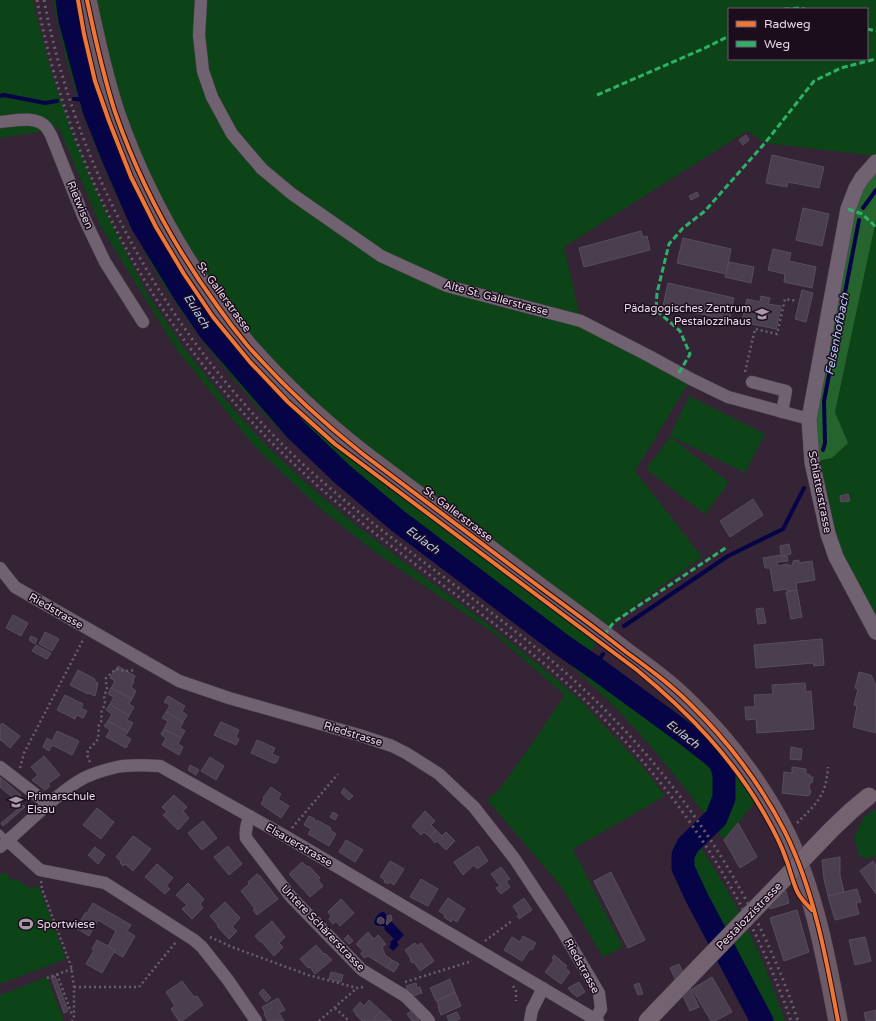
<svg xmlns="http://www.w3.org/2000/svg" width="876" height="1021" font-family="'Varela Round',sans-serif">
<rect width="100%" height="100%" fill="#352436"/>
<g fill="#0c4317" fill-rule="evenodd">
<path d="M0,0H33L37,18L53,77L73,135L95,190L122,245L148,295L184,348L222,396L263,442L307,484L353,523L409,566L481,619L535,662L578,698L642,766L665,796L573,849L623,947L603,957L561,886L487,800L498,791L527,751L565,695L492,632L375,552L322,510L255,447L175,347L101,227L49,105L58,129L0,138Z"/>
<path d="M53,0H876V156L765,143L747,131L564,247L581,321L691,379L635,471L702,557L623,614L587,655L684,723L700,728L741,779L754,803L724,840C684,786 642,731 592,685C540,635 479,595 422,551C372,513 324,473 279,429C257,407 237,383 217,359C199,336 181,312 165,287C130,229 101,166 79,102C76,91 72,81 69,70C63,47 57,23 53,0ZM729,9H867V59H729Z"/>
<path d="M876,220V632L856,596L812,462L848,443L835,412Z"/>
<path d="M689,396L765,434L745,473L670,436Z"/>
<path d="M670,437L729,482L705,514L646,469Z"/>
<path d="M876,809V856L865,859L859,855L854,838L864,817Z"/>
<path d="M690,830C710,862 731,894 747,928C762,958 774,989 785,1021H756L747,1003L744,1004L710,939L707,938L676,882L672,864L673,847L684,832Z"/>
<path d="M6,872L11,880L16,879L30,888L39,886L66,959L0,984V875Z"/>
<path d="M47,977L64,1021H0V995Z"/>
</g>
<path fill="#25642c" d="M876,162V220L835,412L848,443L832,458L812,462L809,419L848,209Z"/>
<path fill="#060447" d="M382,912H384C388,915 387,920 386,924L387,925L391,921L404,935L397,942L399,945L393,951L389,947L391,944L390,942L394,939L384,929L385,928L384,926H379L374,924C375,918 377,914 382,912Z"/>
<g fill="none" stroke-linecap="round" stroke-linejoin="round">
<g stroke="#060447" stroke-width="4">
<path d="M0,96L4,95L45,103L57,101"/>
<path d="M74,99L91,100"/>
<path d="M863,208L876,190"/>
<path d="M823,450L825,443L824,401L859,220"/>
<path d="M624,626L728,556L783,529L804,488"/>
<path d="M594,667L603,654"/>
</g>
<path stroke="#060447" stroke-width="23" d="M67,0L70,20L94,110L114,160L142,224L184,293L210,331L296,430L342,474L398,521L562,645L594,667L687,735L715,757L721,764L724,774V798L716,818L688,845L683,855V868L697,898L762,1021"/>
</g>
<g fill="#4a3e4f" stroke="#584d5e">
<path d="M746,135L749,140L743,145L739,140Z"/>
<path d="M772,155L824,167L819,188L788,182L787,187L766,183Z"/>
<path d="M697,192L699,196L691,200L689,196Z"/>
<path d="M803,208L829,214L822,246L796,240Z"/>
<path d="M641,231L643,237L647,236L650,250L584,267L579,248Z"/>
<path d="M683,238L731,249L726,274L677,263Z"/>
<path d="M773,249L791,253L789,261L816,267L812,288L784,282L785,274L768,270Z"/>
<path d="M729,262L754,267L751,283L725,277Z"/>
<path d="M668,283L734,298L729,320L663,306Z"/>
<path d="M802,290L813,293L806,322L795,319Z"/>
<path d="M761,296L770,298L768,304L781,306L776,329L742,322L747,299L760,302Z"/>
<path d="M848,494L850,501L841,502L840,496Z"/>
<path d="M753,499L763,515L730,537L720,521Z"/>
<path d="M789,544L791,554L782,556V557L787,556L788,561L777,562L778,566L788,564V566L793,565V561L799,560V563L812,561L815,580L796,583L797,590L787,591V589L774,591L770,568H765L763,558L781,555L780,546Z"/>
<path d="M797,590L802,617L791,619L786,592Z"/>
<path d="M763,608L766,623L758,624L756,609Z"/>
<path d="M13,615L28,623L21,636L6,628Z"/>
<path d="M45,632L59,639L52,651L39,644Z"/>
<path d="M31,636L37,639L35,644L29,640Z"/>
<path d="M822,639L824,665L814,666L813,663L756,668L754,645Z"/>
<path d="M36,645L51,653L47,659L32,651Z"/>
<path d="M118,666L135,676L133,681L134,682L131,687L136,691L132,699L111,688L115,681L110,678L114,671H115Z"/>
<path d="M78,670L95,679L94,681L98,683L95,696L88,693V694L70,685Z"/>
<path d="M859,672L871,675L876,685V733L853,727L857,706L854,705L858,689L855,688Z"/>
<path d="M805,683L806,692L811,691L814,729L757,733L756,719L746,720L745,707H755L754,695L773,694L772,685Z"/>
<path d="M111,688L132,699L129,704L134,707L129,716L110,704L114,697L108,694Z"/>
<path d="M65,695L83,704L81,708L87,711L83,718L77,715L75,719L57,710Z"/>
<path d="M168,696L185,706L182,711L187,715L183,722L166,712L170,705L164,702Z"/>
<path d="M110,704L129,716L127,720L133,723L128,732L108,721L112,714L106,710Z"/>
<path d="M166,712L183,722L180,728L185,731L181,738L164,729L168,721L162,718Z"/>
<path d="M108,721L128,732L125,736L131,739L126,748L106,737L110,730L104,726Z"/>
<path d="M221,722L239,730L236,737L239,739L236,745L214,735Z"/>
<path d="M2,723L20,736L10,748L1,740L0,741V726Z"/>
<path d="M164,729L181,738L178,744L183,747L179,755L162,745L166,738L161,734Z"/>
<path d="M57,731L79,741L72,755L52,745L49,751L43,747L47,738L52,741Z"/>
<path d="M257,740L275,748L272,754L279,757L276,763H273L251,753Z"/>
<path d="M791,747L802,749L801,760L790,759Z"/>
<path d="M44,756L60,775L48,784L50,786L45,790L32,780L38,775L31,767Z"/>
<path d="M210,757L224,766L216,780L201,771Z"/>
<path d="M190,765L199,770L196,775L188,770Z"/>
<path d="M792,767L806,769V774L810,775V777H813L812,783L810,782L809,790H811L810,795H808V796L782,793L784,772L792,773Z"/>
<path d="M0,777L21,795L17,801L0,787Z"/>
<path d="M271,787L281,794L278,799L289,806L281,818L261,804L264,799L263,798Z"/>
<path d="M344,788L353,796L349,800L341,793Z"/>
<path d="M174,795L187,807L183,811L189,818L178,830L163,815L167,812L162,807Z"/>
<path d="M23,805L25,807L3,826L1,823Z"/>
<path d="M97,808L114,822L101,839L83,825Z"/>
<path d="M425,811L435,821L431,825L436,830L430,837L424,832L421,835L412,826Z"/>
<path d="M333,812L338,815L335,820L330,817Z"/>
<path d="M309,816L315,819L314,821L316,822L317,820L331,828L330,830L336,834L329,846L308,834L311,829L304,825Z"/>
<path d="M203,821L217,838L202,850L188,833Z"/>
<path d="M738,823L757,857L740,868L724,840Z"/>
<path d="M436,830L442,836L446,832L455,841L446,850L437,841L435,843L430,837Z"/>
<path d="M133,836L151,849L133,871L125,864L123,866L120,863L121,861L116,857Z"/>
<path d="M346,840L363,850L355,862L339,852Z"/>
<path d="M228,846L242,864L229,875L214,857Z"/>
<path d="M478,846L488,861L477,869L474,865L463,875L454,862Z"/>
<path d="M95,847L105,855L98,864L88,855Z"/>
<path d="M840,857V875L844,892L828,896L824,879L822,860Z"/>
<path d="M390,861L404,869L394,885L390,882L388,884L384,882L385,880L380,877Z"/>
<path d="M873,861L876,865V894L860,871Z"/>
<path d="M302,862L307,867L309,866L320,878L318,880L323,886L310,897L289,874Z"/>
<path d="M157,864L173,878L166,886L170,889L165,894L145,877Z"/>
<path d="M501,867L510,879L506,881L510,887L501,894L496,888L500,886L491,874Z"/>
<path d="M611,872L645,940L628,948L594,881Z"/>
<path d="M257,874L260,876L278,899L257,915L253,910L255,909L241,891L249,884L248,882Z"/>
<path d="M421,879L438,889L428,906L410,897Z"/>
<path d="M188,883L204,899L200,904L203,908L192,919L182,909L187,905L176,895Z"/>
<path d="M857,889L861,902L856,903L859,914L835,920L828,896Z"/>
<path d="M786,891L789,903L770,909L766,897Z"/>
<path d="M448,898L465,909L457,922L452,919L451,922L444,917L445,915L439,911Z"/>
<path d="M524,898L532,910L519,919L517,916L519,915L513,906Z"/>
<path d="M341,899L354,913L340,926L336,921L333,924L329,919L331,916L328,912Z"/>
<path d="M225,902L240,918L232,927L237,931L229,939L217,926L218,925L210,916Z"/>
<path d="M93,903L131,925L127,931L135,936L123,957L114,952L115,950L108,946L116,931L98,920L89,936L76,928L85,913H87Z"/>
<path d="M797,910L809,952L784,961L770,918Z"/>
<path d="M391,915L392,920L387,925L386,924L387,920V916Z"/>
<path d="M381,917L384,919V923L380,924L377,922L378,918Z"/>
<path d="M272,921L285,937L279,943L283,947L274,956L261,941L260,942L255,936Z"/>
<path d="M368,932L374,939L378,935L386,944L382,947L385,955L392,960L387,968L368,956L364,958L361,954V953L363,951L356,944Z"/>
<path d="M348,935L353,941L349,944L344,939Z"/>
<path d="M523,936L536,943L532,950L530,949L522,961L504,950L512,937L520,942Z"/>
<path d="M865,937L871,961L855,965L849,940Z"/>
<path d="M97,940L115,950L102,973L86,964L94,950L92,949Z"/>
<path d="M415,943L417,946L421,943L434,961L420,971L414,962L412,963L410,960L411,959L405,950Z"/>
<path d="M316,945L324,954L325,953L332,960L315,974L310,967L308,968L300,959Z"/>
<path d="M554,955L567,966L565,968L570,972L561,984L545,972L554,960L552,958Z"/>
<path d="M392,960L399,964L394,972L387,968Z"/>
<path d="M679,964L699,1007L690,1011L670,968Z"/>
<path d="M331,972L343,975L341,982L329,979Z"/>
<path d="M55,976L68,1011L64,1013L51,977Z"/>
<path d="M712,977L732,1012L715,1021H711L692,989Z"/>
<path d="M450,979L455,992L436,1001L430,988Z"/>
<path d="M182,981L194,997L197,996L203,1005L182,1021H179L171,1009L175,1006L166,992Z"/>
<path d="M579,982L585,992L577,997L572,993L568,988Z"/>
<path d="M416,983L417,988L420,987L422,993L413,996L411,990L408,992L406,986Z"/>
<path d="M639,983L643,994L638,995L634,985Z"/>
<path d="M263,989L271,998L266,1002L259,993Z"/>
<path d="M455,992L461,1006L441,1015L438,1007H439L437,1001Z"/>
<path d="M278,998L285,1010L279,1013L284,1021H268L264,1014L265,1013L262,1007Z"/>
<path d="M369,1000L381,1011L372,1021H362L356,1015V1014L353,1010L360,1002L364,1006Z"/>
<path d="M412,1010L419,1020L418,1021H412L407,1014Z"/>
<path d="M876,1010V1021H866L864,1013Z"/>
<path d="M381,1011L392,1021H372Z"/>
<path d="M457,1012L460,1019L455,1021H449L447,1016Z"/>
</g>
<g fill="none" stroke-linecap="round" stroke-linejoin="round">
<defs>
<path id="service" d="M0,833L8,841"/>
<g id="minor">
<path d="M201,0L199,35L203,71L212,97L232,134L262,169L292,194L381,256L447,286L581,321L649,356L691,379L728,397L809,419"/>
<path d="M0,122C13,121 36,115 46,127C48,129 49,132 51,135L84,218L105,262L143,322"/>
<path d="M752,382L786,391L782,412"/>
<path d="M0,568L15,587L179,681L229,698L359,735L392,746L406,753L439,774L474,807L514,858L561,929L599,993L601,1009L595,1019"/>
<path d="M0,767L48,804"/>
<path d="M250,816C246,824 245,830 246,838L291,897L362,970L405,996L425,1016L429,1021"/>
<path d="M8,841L40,870L105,883L194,940L202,947L228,980L256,1021"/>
<path d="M0,847C26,826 49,800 77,782C89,774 104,770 117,767C131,764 146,765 160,766L285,836L598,1021"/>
<path d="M530,1021L532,1010L543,988"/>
</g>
<path id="tertiary" d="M876,162L862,178L856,188L848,209L809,419L812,462L828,534L836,557L876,632"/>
<path id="primary" d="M87,0C95,38 103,75 115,112C139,181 174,247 218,307C227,320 237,333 247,345C283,386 322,422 364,455C426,502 488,548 549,594C575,613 601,632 626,652C648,668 670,684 689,703C727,740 761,785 785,832C814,891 826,957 838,1021"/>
</defs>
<use href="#service" stroke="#514252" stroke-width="7"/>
<use href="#minor" stroke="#514252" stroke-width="13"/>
<use href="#tertiary" stroke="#514252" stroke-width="16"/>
<use href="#primary" stroke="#514252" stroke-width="20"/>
<g stroke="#6b5e6b" stroke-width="2.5" stroke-dasharray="2 3" stroke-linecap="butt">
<path d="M745,372L755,329L777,334L785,299L797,301"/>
<path d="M90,762L87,755L88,750L95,743L98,739L99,725L102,720L101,713L105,704L104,696L107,689L106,682V678L116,669L125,671L136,670"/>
<path d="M20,768L24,753L84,638"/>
<path d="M797,823C817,803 826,796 828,767"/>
<path d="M292,828L338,774"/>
<path d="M41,881L42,889L71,966L74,987V1018L72,1021"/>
<path d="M210,937L232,947L308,975L357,988L366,987"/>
<path d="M485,941L513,920"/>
<path d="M57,974L72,1015"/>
<path d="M47,978L72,969"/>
<path d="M405,982L472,961"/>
<path d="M513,986L516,990V1001"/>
<path d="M74,987H139L176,942"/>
<path d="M335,1008L349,1021"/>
<path d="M319,1021L357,988"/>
</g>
<use href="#service" stroke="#706271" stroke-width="6"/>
<use href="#minor" stroke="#706271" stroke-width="12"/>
<use href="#tertiary" stroke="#706271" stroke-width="15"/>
<use href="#primary" stroke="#6c5b67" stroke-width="19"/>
<g stroke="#6b5d6c" stroke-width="3" stroke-dasharray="2 4" stroke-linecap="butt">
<path d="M37,0C70,178 163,343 296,466C370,536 457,592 536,657C653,752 742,878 791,1021"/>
<path d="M44,0C77,172 165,330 290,452C367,526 458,584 540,651C659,748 750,876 798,1021"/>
</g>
<defs>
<path id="secondary-bridge" d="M647,1021L832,829L852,810L869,796"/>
</defs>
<use href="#secondary-bridge" stroke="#514252" stroke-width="18" stroke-linecap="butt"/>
<use href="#secondary-bridge" stroke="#736370" stroke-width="17"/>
<g stroke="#2db169" stroke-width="3" stroke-dasharray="6 3" stroke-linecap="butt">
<path d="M784,9L800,8L805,9"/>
<path d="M867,29L876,31"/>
<path d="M597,95L705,48L729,36"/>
<path d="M848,209L862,214L874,225L876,229"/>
<path d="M679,373L690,354L680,331L656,310L657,293L669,244L683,228L705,211L765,143L814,81L841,68L876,59"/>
<path d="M604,635L614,622L727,547"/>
</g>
<defs>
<g id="cycleway">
<path d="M78,0L84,34L95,81L109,121L131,177L156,227L184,274L213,317L250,362L288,402L335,444L637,670C688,712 732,757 765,815C773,829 781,844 786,859C790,869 793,884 798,893C801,899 807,905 812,910"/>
<path d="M87,0C95,38 103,75 115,112C139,181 174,247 218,307C227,320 237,333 247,345C283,386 322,422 364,455C426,502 488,548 549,594C575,613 601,632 626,652C648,668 670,684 689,703C727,740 761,785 785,832C814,891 826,957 838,1021"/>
</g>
</defs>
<use href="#cycleway" stroke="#1b0d1c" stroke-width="6"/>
<use href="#cycleway" stroke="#f07635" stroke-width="4"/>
</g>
<defs>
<symbol id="school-bare" viewBox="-9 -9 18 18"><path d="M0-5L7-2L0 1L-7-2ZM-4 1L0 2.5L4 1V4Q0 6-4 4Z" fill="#aa97aa" stroke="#1b0d1c" stroke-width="2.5" paint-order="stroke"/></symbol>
<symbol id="stadium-bare" viewBox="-9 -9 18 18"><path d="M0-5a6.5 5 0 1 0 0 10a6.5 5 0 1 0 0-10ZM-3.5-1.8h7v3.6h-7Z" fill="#aa97aa" stroke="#1b0d1c" stroke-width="2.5" paint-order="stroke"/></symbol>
</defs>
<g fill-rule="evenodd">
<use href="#school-bare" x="752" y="304" width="20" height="20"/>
<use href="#school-bare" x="6" y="792" width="20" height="20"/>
<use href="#stadium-bare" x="16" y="914" width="20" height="20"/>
</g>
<g text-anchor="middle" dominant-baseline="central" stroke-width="3" stroke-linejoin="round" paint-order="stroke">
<g font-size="11" fill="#e9d5e9" stroke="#1b0d1c">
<text transform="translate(80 205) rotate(67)">Rietwisen</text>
<text transform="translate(224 297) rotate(54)">St. Gallerstrasse</text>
<text transform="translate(496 298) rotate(15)">Alte St. Gallerstrasse</text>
<text transform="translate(820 492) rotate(79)">Schlatterstrasse</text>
<text transform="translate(458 514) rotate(37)">St. Gallerstrasse</text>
<text transform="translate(56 611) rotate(30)">Riedstrasse</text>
<text transform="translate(353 734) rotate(17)">Riedstrasse</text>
<text transform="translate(299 845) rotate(30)">Elsauerstrasse</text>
<text transform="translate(749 916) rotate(-46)">Pestalozzistrasse</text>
<text transform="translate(323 928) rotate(46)">Untere Schärerstrasse</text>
<text transform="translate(582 966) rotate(61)">Riedstrasse</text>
</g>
<g font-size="11" fill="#e9d5e9" stroke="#1b0d1c" text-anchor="start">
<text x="751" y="308" text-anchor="end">Pädagogisches Zentrum<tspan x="751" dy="13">Pestalozzihaus</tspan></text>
<text x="27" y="796">Primarschule<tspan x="27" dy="13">Elsau</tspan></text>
<text x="37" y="924">Sportwiese</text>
</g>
<g font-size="12" font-style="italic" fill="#afc6f7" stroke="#1b0d1c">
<text transform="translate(197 311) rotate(58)">Eulach</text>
<text transform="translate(837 334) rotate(-79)">Felsenhofbach</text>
<text transform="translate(423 540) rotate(37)">Eulach</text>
<text transform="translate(683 734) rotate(38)">Eulach</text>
</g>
</g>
<rect x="728" y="8" width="140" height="52" fill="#1b0d1c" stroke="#6d5d6e"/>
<rect x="736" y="21" width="20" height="6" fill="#f07635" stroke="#6d5d6e"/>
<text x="764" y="28" font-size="12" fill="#e9d5e9">Radweg</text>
<rect x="736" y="41" width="20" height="6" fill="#2db169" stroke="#6d5d6e"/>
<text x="764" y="48" font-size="12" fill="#e9d5e9">Weg</text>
</svg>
